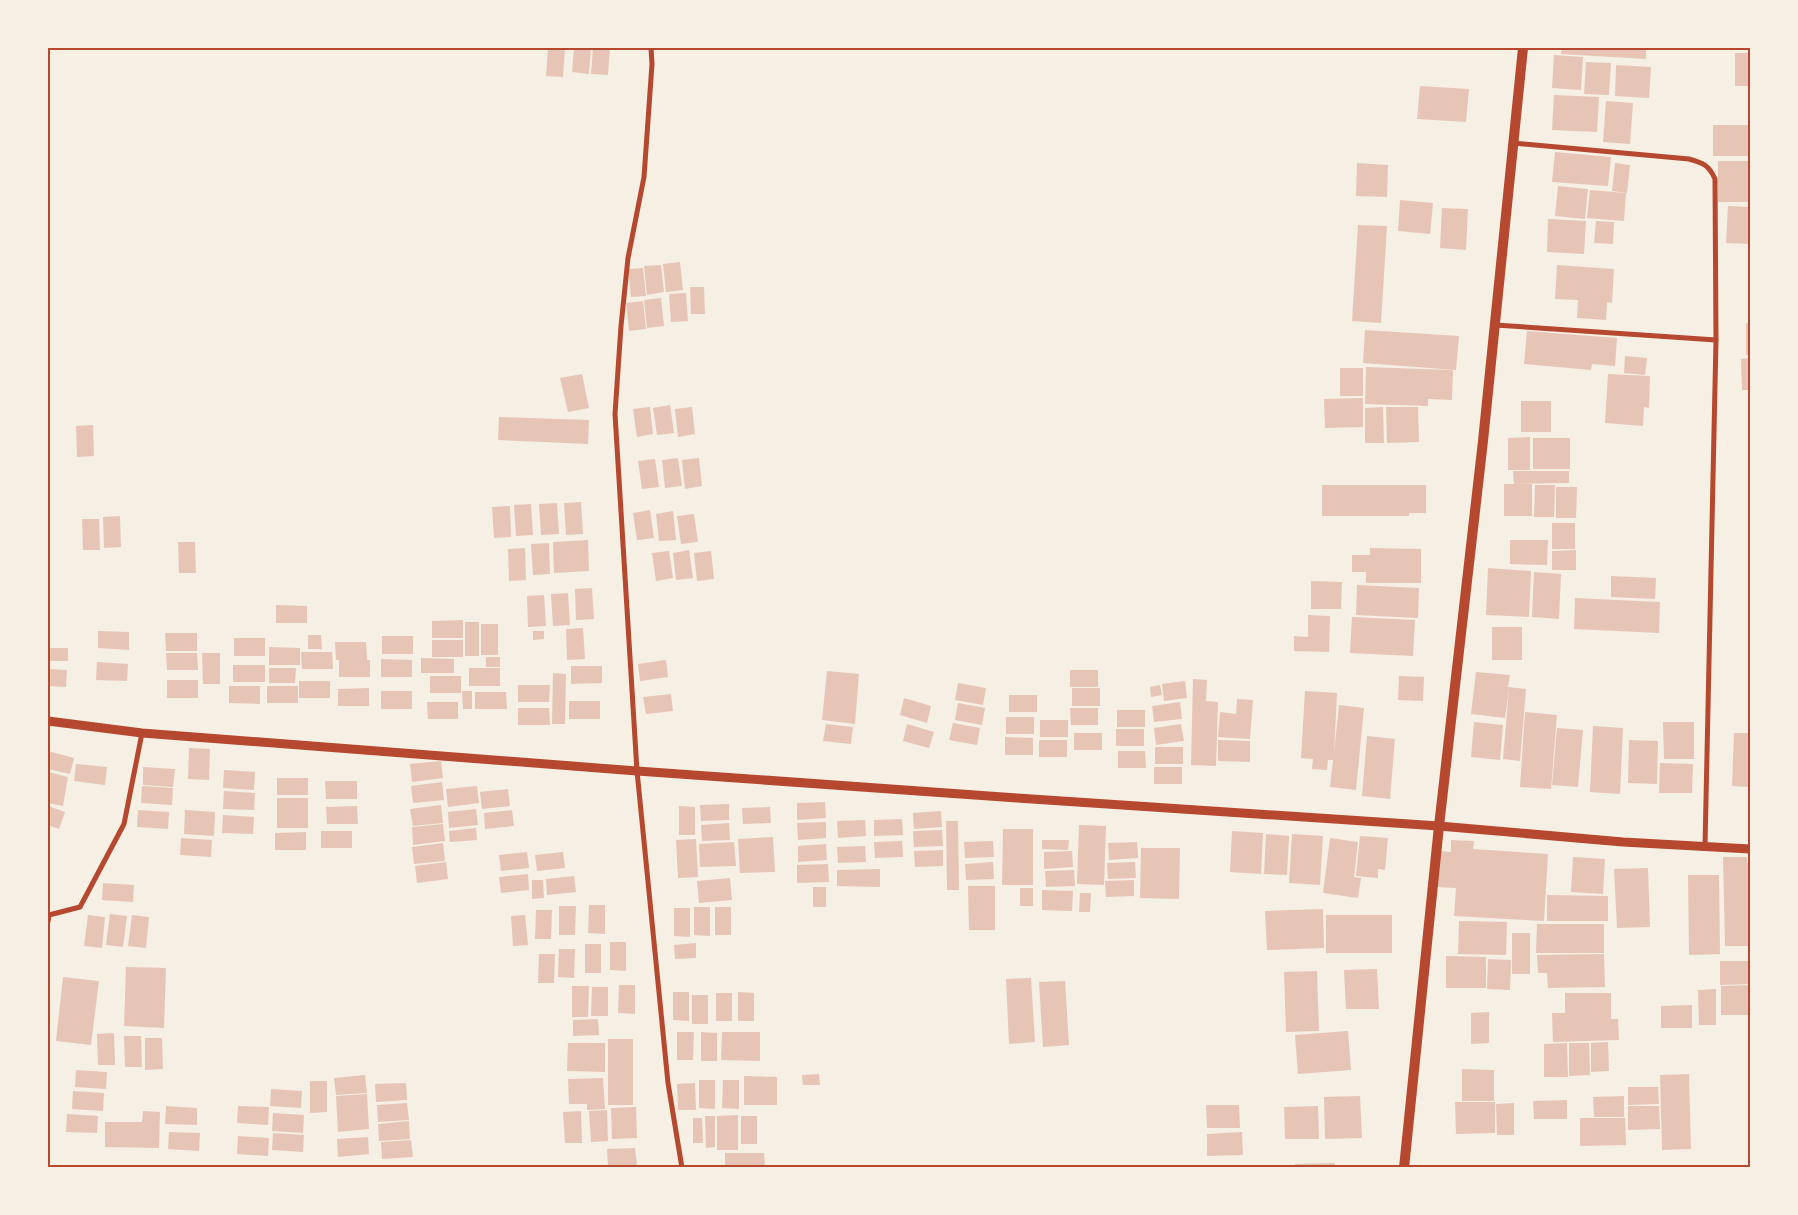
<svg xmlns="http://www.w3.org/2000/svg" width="1798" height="1215" font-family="'Open Sans',sans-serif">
<rect width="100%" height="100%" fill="#f6efe4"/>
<g fill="#e6c5b7">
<path d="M548,48H565L563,77L546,76Z"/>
<path d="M574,48H591L589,74L572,72Z"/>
<path d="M593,48H610L608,75L591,74Z"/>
<path d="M1562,48H1646V59L1561,54Z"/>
<rect x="1735" y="53" width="15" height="33"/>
<path d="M1554,55L1583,57L1581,90L1552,88Z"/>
<path d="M1586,62L1611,63L1609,95L1584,94Z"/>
<path d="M1616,65L1651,67L1649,98L1615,96Z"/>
<path d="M1420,86L1469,89L1466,122L1417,119Z"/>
<path d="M1554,95L1599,97L1597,132L1552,130Z"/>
<path d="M1606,101L1633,103L1630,144L1603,142Z"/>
<rect x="1713" y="125" width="37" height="31"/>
<path d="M1555,152L1611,157L1608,186L1552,182Z"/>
<rect x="1718" y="161" width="32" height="41"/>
<path d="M1357,163L1388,165L1387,197L1356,196Z"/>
<path d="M1615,163L1630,165L1627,193L1612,191Z"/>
<path d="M1558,186L1588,189L1585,219L1555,216Z"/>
<path d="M1590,190L1626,193L1624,221L1587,218Z"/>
<path d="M1400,200L1433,203L1430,234L1398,231Z"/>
<path d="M1728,206L1750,207V244L1726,243Z"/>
<path d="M1442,208L1468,209L1466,250L1440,248Z"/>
<path d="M1548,219L1586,221L1584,254L1547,252Z"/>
<path d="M1596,221L1614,222L1613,244L1594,243Z"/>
<path d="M1358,225L1387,226L1381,323L1352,321Z"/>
<path d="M680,262L683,290L666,292L663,264Z"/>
<path d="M661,265L664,292L647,295L644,266Z"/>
<path d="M1557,265L1614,269L1612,303L1607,302L1606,320L1577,318L1578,300L1555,299Z"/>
<path d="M643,268L646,296L631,297L628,269Z"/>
<path d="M690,287H704L705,314H691Z"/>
<path d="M686,293L688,321L671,322L669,294Z"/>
<path d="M661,298L664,326L647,328L644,300Z"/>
<path d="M643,301L646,329L629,331L626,303Z"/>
<rect x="1746" y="323" width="4" height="32"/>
<path d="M1365,330L1459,336L1456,370L1363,363Z"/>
<path d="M1527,331L1617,338L1615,366L1592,364L1591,370L1524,364Z"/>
<path d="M1625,356L1647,358L1645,375L1624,373Z"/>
<path d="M1750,358V390H1742L1741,359Z"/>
<path d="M1366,367L1453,370L1452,400L1428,399V406L1365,404Z"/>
<rect x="1340" y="368" width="23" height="28"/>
<path d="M582,374L589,408L568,412L560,378Z"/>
<path d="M1608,374L1650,376L1649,408L1644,407L1643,426L1605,423Z"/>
<path d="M1363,398V427L1325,428L1324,399Z"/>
<rect x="1521" y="401" width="30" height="31"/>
<path d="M670,405L674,433L657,435L653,408Z"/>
<path d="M650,407L653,434L637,437L633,409Z"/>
<path d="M692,407L695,434L678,437L675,409Z"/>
<path d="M1383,407L1384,443H1365V408Z"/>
<path d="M1386,407H1418L1419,442L1387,443Z"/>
<path d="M499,417L589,420L588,444L498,440Z"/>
<path d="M93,425L94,456L77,457L76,426Z"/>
<path d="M1530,437V470H1508V438Z"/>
<rect x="1533" y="438" width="37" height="31"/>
<path d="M678,458L682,486L665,488L662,460Z"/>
<path d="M699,458L702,486L685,489L682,460Z"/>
<path d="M655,459L659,487L642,489L638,461Z"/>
<path d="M1513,471H1569V483L1514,484Z"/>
<rect x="1504" y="484" width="28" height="32"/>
<path d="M1322,485H1426V513H1409V516H1322Z"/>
<path d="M1535,485H1555L1554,517H1534Z"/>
<path d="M1556,487H1577L1576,518H1556Z"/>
<path d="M581,502L583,534L566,535L564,503Z"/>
<path d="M557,503L559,534L541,535L539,504Z"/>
<path d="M531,504L533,535L516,536L514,505Z"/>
<path d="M510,506L511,537L494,538L492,507Z"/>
<path d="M650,510L654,538L637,540L633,513Z"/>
<path d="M673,511L676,540L659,541L656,514Z"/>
<path d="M694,514L698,542L681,544L677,516Z"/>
<path d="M120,516L121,547L104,548L103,517Z"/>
<path d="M82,519H99L100,550H83Z"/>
<rect x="1552" y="523" width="23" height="26"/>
<path d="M588,540L589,571L554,573L553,542Z"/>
<path d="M1510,540H1548L1547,565L1510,564Z"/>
<path d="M178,542H195L196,573H179Z"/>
<path d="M549,543L550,574L533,575L531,544Z"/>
<path d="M525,548L526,580L509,581L508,549Z"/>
<path d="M1370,548L1421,549V583H1366V572H1352V555H1370Z"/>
<path d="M689,550L693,578L676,580L673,553Z"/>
<path d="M1576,550V570H1552V551Z"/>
<path d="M669,551L673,578L656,581L652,553Z"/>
<path d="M711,551L714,579L697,581L694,553Z"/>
<path d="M1488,568L1531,571L1529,617L1486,615Z"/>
<path d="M1534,572L1561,574L1559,619L1532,617Z"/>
<path d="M1611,576L1656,578L1655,599L1611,597Z"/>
<path d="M1311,581L1342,582L1341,609H1311Z"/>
<path d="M1357,585L1419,588L1418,618L1356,615Z"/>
<path d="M592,588L594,619L576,620L575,589Z"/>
<path d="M568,593L570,625L553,626L551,594Z"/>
<path d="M544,595L546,626L528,627L527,596Z"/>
<path d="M1575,598L1660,602L1659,633L1574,629Z"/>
<path d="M276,605L307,606V623H276Z"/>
<path d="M1308,615L1330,616L1329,652L1294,651V636L1308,637Z"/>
<path d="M1352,617L1415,620L1413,656L1350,653Z"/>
<path d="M463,620V638H432V621Z"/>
<rect x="465" y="622" width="14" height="34"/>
<rect x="481" y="624" width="17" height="31"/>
<rect x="1492" y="627" width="30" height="33"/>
<path d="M583,628L585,659L567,660L566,629Z"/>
<path d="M98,631L129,632V650L98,648Z"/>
<path d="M533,631H544V639L533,640Z"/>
<path d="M165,633H197V651H166Z"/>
<path d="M308,635H321L322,649H308Z"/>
<rect x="382" y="636" width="31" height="18"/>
<rect x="234" y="638" width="31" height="18"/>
<rect x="432" y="640" width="31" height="17"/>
<path d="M335,642H366L367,660H370V677H339V660H336Z"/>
<path d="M269,647L300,648V665H269Z"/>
<rect x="48" y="648" width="20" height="13"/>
<path d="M301,652H332L333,669H302Z"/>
<path d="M166,653H197L198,670H167Z"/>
<path d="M202,653H220V684H203Z"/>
<rect x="486" y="657" width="14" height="10"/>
<path d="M421,658L454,659V673H421Z"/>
<path d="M381,659L412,660V677H381Z"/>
<path d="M666,660L668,677L640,681L638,664Z"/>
<path d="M97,662L128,664L127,681L96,680Z"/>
<rect x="233" y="665" width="32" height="17"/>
<path d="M571,666H602V683L571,684Z"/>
<path d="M269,668H296L295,683H269Z"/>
<rect x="469" y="668" width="31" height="18"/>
<path d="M48,669L67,670L66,687L48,686Z"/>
<rect x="1070" y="670" width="28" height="17"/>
<path d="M827,671L859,674L855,724L822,720Z"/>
<path d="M1476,672L1510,675L1508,687L1526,689L1520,761L1503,759L1509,689L1505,718L1471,714Z"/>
<path d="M553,673L566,674L565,724H552Z"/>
<rect x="430" y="676" width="31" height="17"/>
<path d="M1399,676L1424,677L1423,701L1398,700Z"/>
<path d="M1193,679L1207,680L1206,701L1218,702L1216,766L1191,765Z"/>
<rect x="167" y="680" width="31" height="18"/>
<rect x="299" y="681" width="31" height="17"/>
<path d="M1185,681L1187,698L1164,701L1162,684Z"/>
<path d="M958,683L986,688L983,705L955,700Z"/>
<path d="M518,685H550L549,702H518Z"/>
<path d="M1160,685L1162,695L1151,697L1150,687Z"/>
<path d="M229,686H260V704L229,703Z"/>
<rect x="267" y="686" width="31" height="17"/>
<path d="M369,688V706H338V689Z"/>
<rect x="1072" y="688" width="28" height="18"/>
<rect x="381" y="691" width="31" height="18"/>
<path d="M462,691H472V709H463Z"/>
<path d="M1305,691L1337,693L1334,753L1339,705L1364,708L1356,790L1330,787L1333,760H1328L1327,770L1312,769L1313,759L1301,758Z"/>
<path d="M475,692H506L507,709H475Z"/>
<path d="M671,694L673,711L646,714L643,697Z"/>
<rect x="1009" y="695" width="28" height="17"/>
<path d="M904,698L931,706L927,723L900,715Z"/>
<path d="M1237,699L1253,700L1250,739L1218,737L1220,712L1236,714Z"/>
<rect x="569" y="701" width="31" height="18"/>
<path d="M427,702H458V719H428Z"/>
<path d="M1180,702L1182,719L1154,722L1152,706Z"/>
<path d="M958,703L985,708L982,725L955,720Z"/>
<path d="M518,708H549L550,725H518Z"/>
<path d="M1070,708H1098V725H1071Z"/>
<rect x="1117" y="710" width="28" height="17"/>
<path d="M1525,712L1557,715L1551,789L1520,787Z"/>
<rect x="1006" y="717" width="28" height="17"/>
<rect x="1040" y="720" width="28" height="17"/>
<path d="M1474,722L1503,725L1500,760L1471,757Z"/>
<path d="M1663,722H1694V759H1664Z"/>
<path d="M953,723L980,728L977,745L949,740Z"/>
<path d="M826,724L853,727L851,744L823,741Z"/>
<path d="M907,724L934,732L929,748L903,741Z"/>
<path d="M1181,724L1184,741L1156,745L1154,728Z"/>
<path d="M1593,726L1623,728L1620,794L1590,792Z"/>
<path d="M1557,728L1583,730L1578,787L1552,785Z"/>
<rect x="1116" y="729" width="28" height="17"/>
<rect x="1074" y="733" width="28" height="17"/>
<path d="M1734,733H1750V787L1732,786Z"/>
<path d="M1367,736L1395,739L1390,799L1362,796Z"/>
<path d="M1005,737L1033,738V755H1005Z"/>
<rect x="1039" y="740" width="28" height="17"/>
<path d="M1218,740L1250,741V762L1218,761Z"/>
<path d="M1629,740L1658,741L1657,784L1628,783Z"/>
<rect x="1155" y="747" width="28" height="17"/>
<path d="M189,748L210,749L209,780L188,779Z"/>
<path d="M48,751L74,758L70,774L48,769Z"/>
<path d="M1118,751H1145L1146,768H1118Z"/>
<path d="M441,761L443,778L412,782L410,764Z"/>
<path d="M1660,763L1693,764L1692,793H1659Z"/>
<path d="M76,764L107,767L105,785L74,781Z"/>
<path d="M143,767L175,769L173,787L143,785Z"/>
<rect x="1154" y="767" width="28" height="17"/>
<path d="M224,770L255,772L254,790L223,788Z"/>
<path d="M48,772L68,777L63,806L48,803Z"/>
<rect x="277" y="778" width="31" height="17"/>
<path d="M325,781H357V799H326Z"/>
<path d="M442,782L444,800L413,803L411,786Z"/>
<path d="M142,786L173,788L172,805L141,803Z"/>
<path d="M477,786L479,803L448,807L446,789Z"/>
<path d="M508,789L510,806L482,809L480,792Z"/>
<path d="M224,791L255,793L254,810L223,809Z"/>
<rect x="277" y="798" width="31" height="30"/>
<path d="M825,802L826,818L797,820V803Z"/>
<path d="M729,804V820L701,821L700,805Z"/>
<path d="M441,805L443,823L413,826L410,809Z"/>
<path d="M48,806L65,812L59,829L48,825Z"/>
<path d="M357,806L358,824H327L326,807Z"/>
<path d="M679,806L695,807V835H679Z"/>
<path d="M770,807L771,823L743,824L742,808Z"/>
<path d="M476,809L478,825L449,828L448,812Z"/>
<path d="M138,810L169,812L168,829L137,827Z"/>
<path d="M185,810L215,812L214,836L184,834Z"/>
<path d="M512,810L514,826L485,829L484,813Z"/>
<path d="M941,811L942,827L914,829L913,813Z"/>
<path d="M223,815L254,817L253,834L222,833Z"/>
<path d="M902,819L903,835L874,836V820Z"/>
<path d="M865,820L866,836L838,838L837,821Z"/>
<path d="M946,821H958L959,890H947Z"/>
<path d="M826,822V838L798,840L797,823Z"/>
<path d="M729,823L730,840L702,841L701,825Z"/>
<path d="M443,824L445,841L413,845L412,827Z"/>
<path d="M1079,825L1106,826L1104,885L1077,884Z"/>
<path d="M476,828L477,840L450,842L449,831Z"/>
<path d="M1003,829H1033V885H1002Z"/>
<path d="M942,830L943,846L914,847L913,831Z"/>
<rect x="321" y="831" width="31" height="17"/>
<path d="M1232,831L1263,833L1261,874L1230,872Z"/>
<path d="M306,832V850H275V833Z"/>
<path d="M1266,834L1289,836L1287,875L1264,874Z"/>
<path d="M1292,834L1323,836L1320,885L1289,883Z"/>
<path d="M1360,836L1388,838L1385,870L1378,869V878L1356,876Z"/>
<path d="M773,837L775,872L740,873L738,839Z"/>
<path d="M181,838L212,840L211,857L180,855Z"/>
<path d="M1330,838L1358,842L1354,877L1361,878L1358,898L1323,893Z"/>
<path d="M696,839L698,877L678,878L676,840Z"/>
<path d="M1042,840H1069L1068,850L1042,849Z"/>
<path d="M1451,840L1474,841L1473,849L1548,854L1544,921L1454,916L1456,888L1437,887L1439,851L1451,852Z"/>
<path d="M902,841L903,857L875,858L874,842Z"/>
<path d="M993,841L994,857L965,858L964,842Z"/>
<path d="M734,842L736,866L700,867L699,844Z"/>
<path d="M1137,842L1138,858L1109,860L1108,843Z"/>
<path d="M443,843L445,861L414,864L412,847Z"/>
<path d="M826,844L827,860L798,862V846Z"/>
<path d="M865,846L866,862L838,863L837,847Z"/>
<path d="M1141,848H1180L1179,899L1140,898Z"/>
<path d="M943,850V866L915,867L914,851Z"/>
<path d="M1072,851L1073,867L1044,869V852Z"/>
<path d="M527,852L529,868L501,871L499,855Z"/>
<path d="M563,852L565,868L537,871L535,855Z"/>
<path d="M1573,857L1605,859L1603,894L1571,892Z"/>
<path d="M1723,857H1747V863H1750V946H1725Z"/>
<path d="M446,862L448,879L417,883L415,866Z"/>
<path d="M993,862L994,879L966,880L965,864Z"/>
<path d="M1135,862L1136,878L1108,879L1107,863Z"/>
<path d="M828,864L829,882L797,883V865Z"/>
<path d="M1648,868L1650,927L1617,928L1614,869Z"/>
<path d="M880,869V887L837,886V870Z"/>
<path d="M1074,870L1075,886L1046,887L1045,871Z"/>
<path d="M528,874L529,890L501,893L499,877Z"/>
<path d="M1688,875H1719L1720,954L1689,955Z"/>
<path d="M574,876L576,892L547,895L546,879Z"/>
<path d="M730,878L732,900L699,903L697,881Z"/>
<path d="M532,880H543L544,898L532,899Z"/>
<path d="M1134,880V896L1106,897L1105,881Z"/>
<path d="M103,883L134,885L133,902L102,900Z"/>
<path d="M968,886H995V930H969Z"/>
<rect x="813" y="887" width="13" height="20"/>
<rect x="1020" y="888" width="13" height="18"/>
<path d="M1042,890L1073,891L1072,911L1042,910Z"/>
<path d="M1080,893H1091L1090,912H1079Z"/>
<path d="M1547,895L1608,896V921H1547Z"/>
<path d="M589,905H605V934L588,933Z"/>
<path d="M559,906H576L575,935H559Z"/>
<path d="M694,907H710V936L694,935Z"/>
<rect x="715" y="907" width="16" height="28"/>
<path d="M674,908H690V937L674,936Z"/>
<path d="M1323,909L1324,948L1267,950L1265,911Z"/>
<path d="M536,910H552L551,939H535Z"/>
<path d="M110,914L127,916L123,947L106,945Z"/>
<path d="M88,915L105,917L102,948L84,946Z"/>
<path d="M132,915L149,917L146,948L128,946Z"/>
<path d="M525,915L528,945L513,946L511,916Z"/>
<rect x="1326" y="915" width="66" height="38"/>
<path d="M1459,921L1507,922L1506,955L1458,954Z"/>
<path d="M1537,924H1604V953H1536Z"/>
<rect x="1512" y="933" width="18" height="41"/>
<path d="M610,942H626V971L610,970Z"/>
<path d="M696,943V958L675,959L674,945Z"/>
<rect x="585" y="944" width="16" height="29"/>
<path d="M559,949H575L574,978L558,977Z"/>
<path d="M539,954H555L554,983H538Z"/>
<path d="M1604,954L1605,987L1548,988L1547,973H1538L1537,955Z"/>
<path d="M1446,956L1486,957V988H1446Z"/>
<path d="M1488,959L1511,960L1510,990L1487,989Z"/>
<path d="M1720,961H1750V984L1720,985Z"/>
<path d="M126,967L166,968L164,1028L124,1026Z"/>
<path d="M1377,969L1379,1009H1346L1344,970Z"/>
<path d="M1317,971L1319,1031L1286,1032L1284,972Z"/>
<path d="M63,977L99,981L91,1045L56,1041Z"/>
<path d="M1031,978L1035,1042L1009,1044L1006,979Z"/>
<path d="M1065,981L1069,1045L1043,1047L1039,982Z"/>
<path d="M619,985H635V1014L618,1013Z"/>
<path d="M1750,985V1015H1721V986Z"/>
<path d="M572,986H589L588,1017H572Z"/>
<path d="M592,987H608V1016H591Z"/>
<path d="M1716,989V1025H1699L1698,990Z"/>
<path d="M673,992H689V1021L673,1020Z"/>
<path d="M738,992L754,993V1021H738Z"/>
<rect x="716" y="993" width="16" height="28"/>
<path d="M1565,993H1611V1019H1618L1619,1040L1553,1042L1552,1013H1565Z"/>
<rect x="692" y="995" width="16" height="29"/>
<path d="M1692,1005V1028H1661V1006Z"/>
<path d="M1489,1012V1043L1471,1044V1013Z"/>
<path d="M598,1019L599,1035L573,1036V1020Z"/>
<path d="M1348,1031L1351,1070L1298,1074L1295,1035Z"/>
<path d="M677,1032H694L693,1060H677Z"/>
<path d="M701,1032L717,1033V1061H701Z"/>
<path d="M722,1032H760V1061L721,1060Z"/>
<path d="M114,1033L115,1065H98L97,1034Z"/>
<path d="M124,1036H141L142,1067H125Z"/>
<path d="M145,1038H162L163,1069L145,1070Z"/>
<rect x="608" y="1039" width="25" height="66"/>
<path d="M1608,1042L1609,1071L1591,1072V1043Z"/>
<path d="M568,1043H605V1072L567,1071Z"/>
<path d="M1567,1043L1568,1077H1544V1044Z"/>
<path d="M1569,1043H1589L1590,1075L1569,1076Z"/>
<path d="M1462,1069L1494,1070V1101H1462Z"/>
<path d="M76,1070L107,1072L106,1089L75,1087Z"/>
<path d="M819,1074L820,1085H803L802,1075Z"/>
<path d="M1689,1074L1691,1149L1662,1150L1660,1075Z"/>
<path d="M365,1075L367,1093L336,1095L334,1078Z"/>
<path d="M744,1076L777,1077V1105H744Z"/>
<path d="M603,1078L605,1109L587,1110V1104H569L568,1079Z"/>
<path d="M699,1080H715V1109L699,1108Z"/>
<path d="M723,1080H739V1109L722,1108Z"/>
<path d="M310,1081H327V1112L310,1113Z"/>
<path d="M406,1083L407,1100L376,1102L375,1084Z"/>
<path d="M695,1083L696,1110H678L677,1084Z"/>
<path d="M1628,1087H1658L1659,1104L1628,1105Z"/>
<path d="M271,1089L302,1091L301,1108L270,1106Z"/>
<path d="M73,1091L104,1093L103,1111L72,1109Z"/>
<path d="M367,1094L368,1112H362H368L369,1129L338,1132L336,1096Z"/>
<path d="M1360,1096L1362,1138L1325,1139L1324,1097Z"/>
<path d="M1624,1096V1117H1594L1593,1097Z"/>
<path d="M1567,1100V1119H1534L1533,1101Z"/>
<path d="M1455,1102H1495V1133L1456,1134Z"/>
<path d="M407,1103L409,1120L378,1122L377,1105Z"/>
<path d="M1514,1103V1135H1497L1496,1104Z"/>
<path d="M1206,1105H1239L1240,1128H1207Z"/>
<path d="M166,1106L197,1108V1125L165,1124Z"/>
<path d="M238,1106L269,1107L268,1125L237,1123Z"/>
<path d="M1318,1106L1319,1139H1285L1284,1107Z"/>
<path d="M1628,1106H1659L1660,1129L1628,1130Z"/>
<path d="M636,1107L637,1138L612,1139L611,1108Z"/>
<path d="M607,1110L608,1141L591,1142L589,1111Z"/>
<path d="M143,1111L160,1112L159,1148L105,1147V1122H142Z"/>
<path d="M581,1111L582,1143H565L563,1112Z"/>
<path d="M273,1113L304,1115L303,1133L272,1131Z"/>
<path d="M67,1114L98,1116L97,1133L66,1132Z"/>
<path d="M738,1115V1150H717V1116Z"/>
<path d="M705,1116H715V1147L706,1148Z"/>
<rect x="741" y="1116" width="16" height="28"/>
<path d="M693,1118H702L703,1143H693Z"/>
<path d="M1580,1118H1625L1626,1145L1580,1146Z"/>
<path d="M409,1121L410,1139L379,1141L378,1124Z"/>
<path d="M169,1132L200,1133L199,1151L168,1149Z"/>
<path d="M1242,1132L1243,1155L1207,1156V1134Z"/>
<path d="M273,1133L304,1135L303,1152L272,1150Z"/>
<path d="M238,1136L269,1138L268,1156L237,1154Z"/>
<path d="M368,1137L369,1154L338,1157L337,1139Z"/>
<path d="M411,1140L413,1157L382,1159L381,1142Z"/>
<path d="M635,1148L637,1165L608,1166L607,1149Z"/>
<path d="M725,1153H764L765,1168H725Z"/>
<path d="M1335,1163V1168H1295V1164Z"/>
</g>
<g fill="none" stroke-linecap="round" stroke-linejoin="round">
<g stroke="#b5482f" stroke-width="5">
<path d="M651,48L652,64L644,177L628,258L621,326L615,414L637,771L668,1083L682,1168"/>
<path d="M1513,143L1689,159C1703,163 1709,165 1715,179L1716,340L1705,846"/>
<path d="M1495,325L1716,340"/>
<path d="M48,922L49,915L80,907L124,824L142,733"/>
</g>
<path stroke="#b5482f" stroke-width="9" d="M48,721L142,733L637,771L1017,798L1439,826L1623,842L1750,849"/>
<path stroke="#b5482f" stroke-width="10" d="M1404,1168L1439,826L1483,441L1523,48"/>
</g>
<rect width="1798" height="1215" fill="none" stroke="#f6efe4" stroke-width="98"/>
<rect x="49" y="49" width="1700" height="1117" fill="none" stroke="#b5482f" stroke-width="2"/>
</svg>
